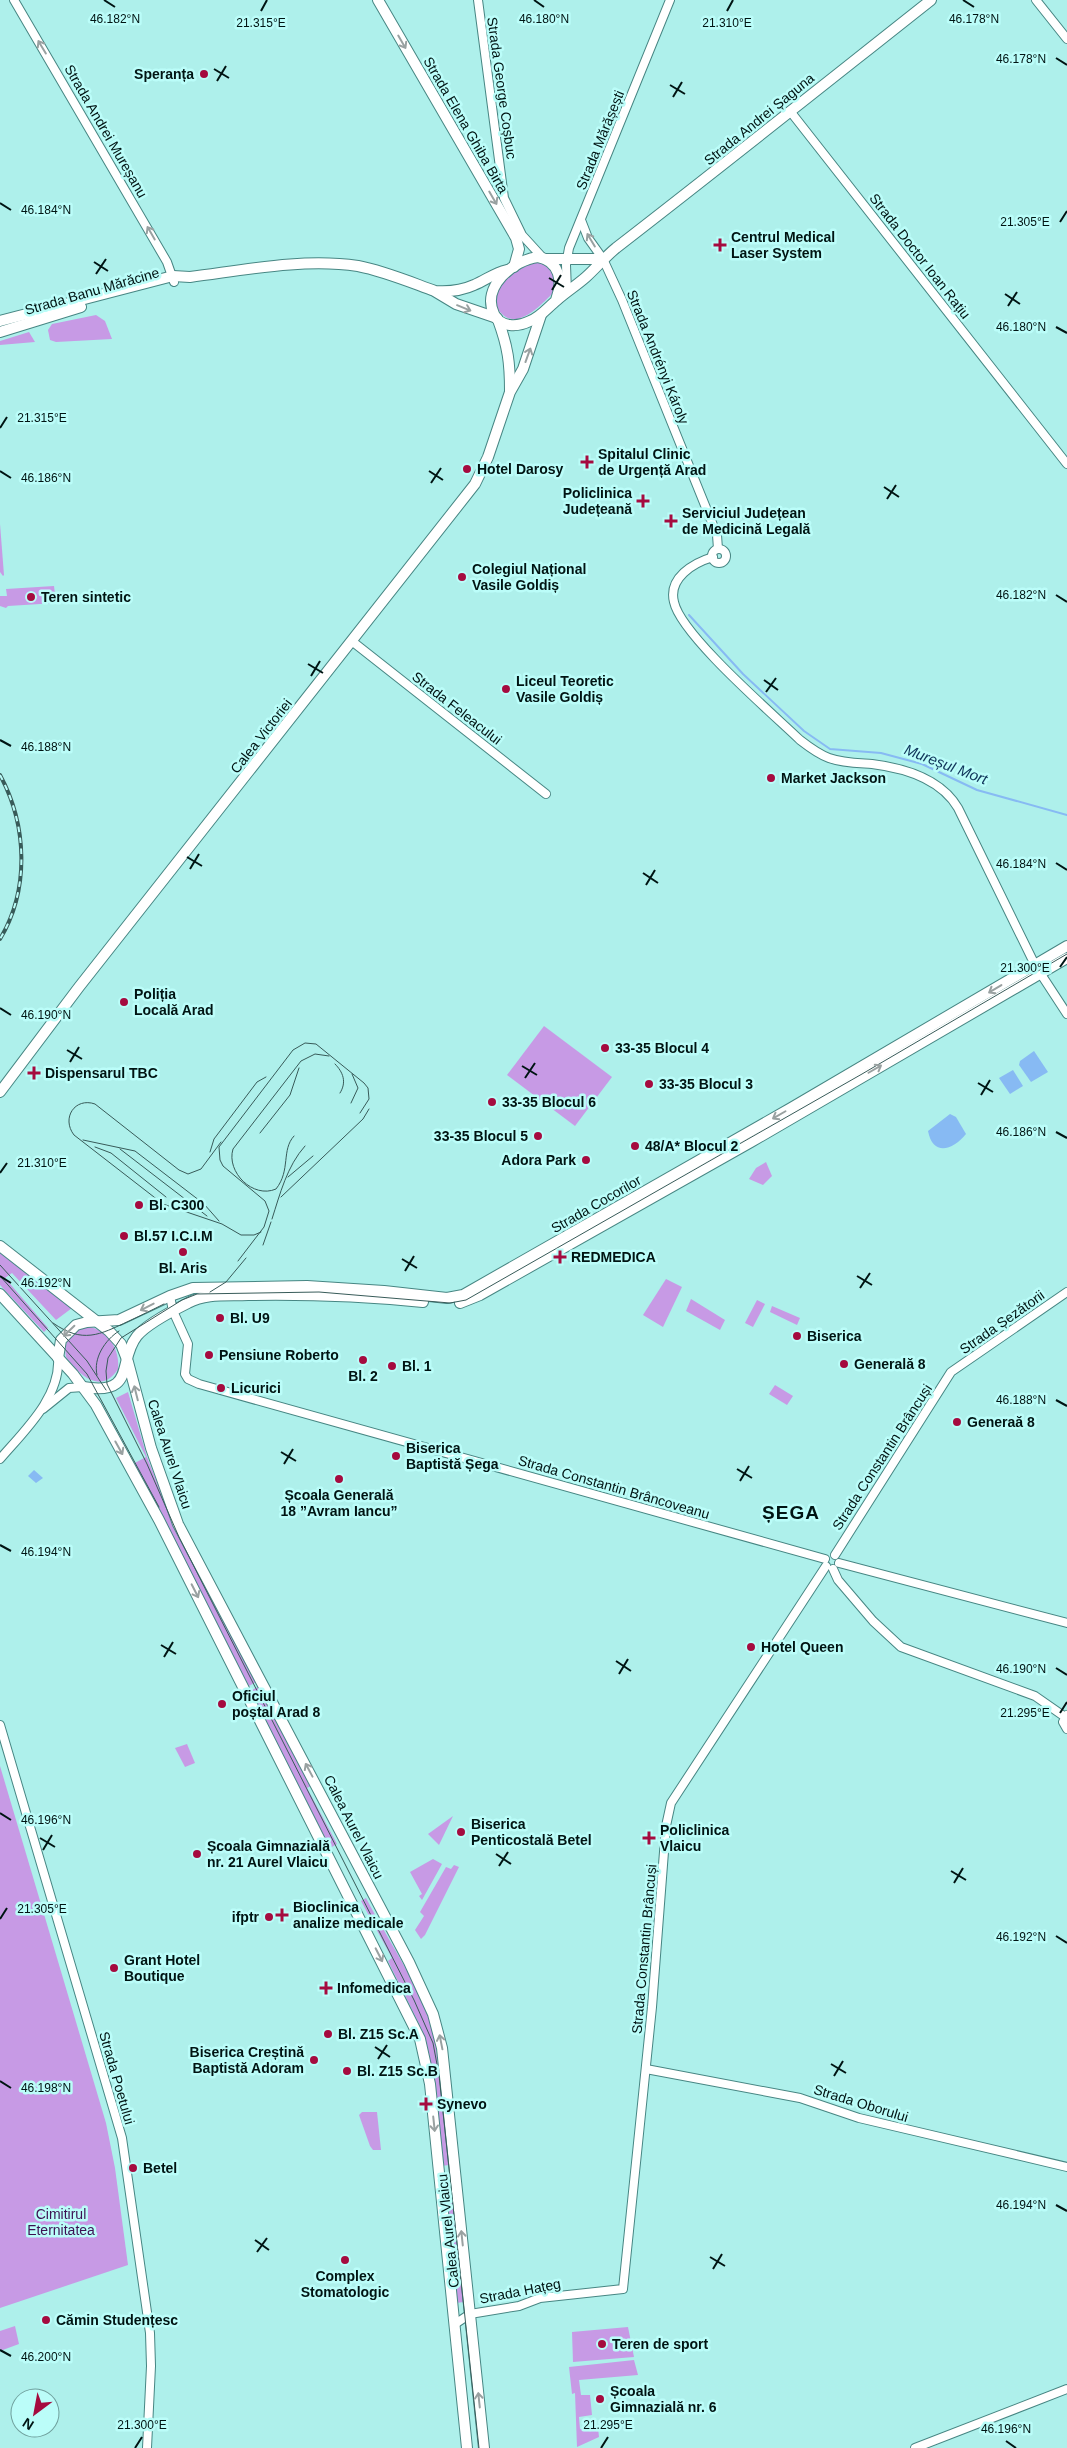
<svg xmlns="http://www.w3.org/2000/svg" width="1067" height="2448" font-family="Arial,sans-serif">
<rect width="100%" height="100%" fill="#aef0eb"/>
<g fill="#c79ae5">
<path d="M540,262C551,269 561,280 553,293C541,305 517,331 501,313C497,309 493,301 495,295C498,280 526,263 540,262Z"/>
<path d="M96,315L105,321L112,339L56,342L50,340L48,330L52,324Z"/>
<path d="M29,332L35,342L0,345V341Z"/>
<path d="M0,524L4,575L3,576L0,572Z"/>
<path d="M54,586L56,603L8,606L6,608L0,606V596H7L6,589Z"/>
<path d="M544,1026L612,1077L575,1126L507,1075Z"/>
<path d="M766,1162L772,1176L763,1185L749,1179L756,1168Z"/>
<path d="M0,1252L72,1308L56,1320L12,1273L5,1278L48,1328L44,1332L0,1285Z"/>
<path d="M666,1279L682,1287L663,1327L643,1315Z"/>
<path d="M691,1299L725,1320L720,1330L686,1311Z"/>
<path d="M757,1300L765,1304L753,1327L745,1323Z"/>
<path d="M772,1306L800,1318L797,1325L770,1312Z"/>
<path d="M87,1326C108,1330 120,1349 118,1369C101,1396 78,1374 66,1357C63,1340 72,1331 87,1326Z"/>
<path d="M775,1385L793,1396L787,1405L769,1394Z"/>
<path d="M128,1392L147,1457L167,1508L256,1682L249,1686L131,1465L146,1457L116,1398Z"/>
<path d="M258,1687L311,1786L307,1788L337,1844L330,1848L250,1691Z"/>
<path d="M187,1744L195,1763L185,1767L175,1748Z"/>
<path d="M0,1766L106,2123L115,2168L128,2265L0,2308Z"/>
<path d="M453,1816L439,1845L428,1834Z"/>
<path d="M433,1859L442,1864L422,1900L419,1896L422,1894L410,1872Z"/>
<path d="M454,1865L459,1867L425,1935L421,1939L415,1930L424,1916L420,1912L446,1867L451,1869Z"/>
<path d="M366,1898C389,1942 418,1983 434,2030L449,2165L441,2166L428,2051L423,2032L388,1961L392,1958L361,1901Z"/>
<path d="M362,2112H377L381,2150H373L370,2146L359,2115Z"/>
<path d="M444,2192H452L464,2302L456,2303Z"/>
<path d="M15,2326L19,2344L0,2351V2331Z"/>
<path d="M628,2327L634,2357L573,2362L572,2332Z"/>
<path d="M634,2360L638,2375L579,2380L581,2395H590L592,2415L579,2417L580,2429L598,2428L599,2437L577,2447L575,2393L572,2394L569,2367Z"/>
</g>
<g fill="#87baf3">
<path d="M1034,1051L1048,1072L1031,1082L1019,1065L1020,1061Z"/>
<path d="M1013,1070L1023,1086L1010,1094L999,1078Z"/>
<path d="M950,1114L956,1117L966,1134C953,1150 933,1157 928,1131Z"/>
<path d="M34,1470L43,1478L36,1483L28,1476Z"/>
</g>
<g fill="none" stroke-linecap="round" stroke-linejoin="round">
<path stroke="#87baf3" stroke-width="2" d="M689,615L743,674L804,731L830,749L881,753L922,764L977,790L1067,815"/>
<defs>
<g id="minor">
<path d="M14,0L167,262L174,282"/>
<path d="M478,0L504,198L522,235L543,258"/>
<path d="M1036,0L1067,39"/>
<path d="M790,111L1067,464"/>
<path d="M581,220L588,238L603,259L622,300L717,535L718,549"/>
<path d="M567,292L566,265L569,248L670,0"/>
<circle cx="719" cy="556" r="7"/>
<path d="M713,557C693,563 668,578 674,602C681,635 772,713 800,740C809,747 818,754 829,758C843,763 858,763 872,764C904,768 941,779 958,808L1035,965L1067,1014"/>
<path d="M353,642L546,794"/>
<path d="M170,1296L173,1311L188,1344L185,1374L188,1379L199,1384L825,1559"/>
<path d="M43,1409L69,1388L83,1387"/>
<path d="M0,1459C23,1432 61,1397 58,1358"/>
<path d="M835,1555L951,1372L1067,1292"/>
<path d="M839,1563L1067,1623"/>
<path d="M833,1569L838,1580L873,1621L901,1647L1035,1696L1065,1717"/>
<path d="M1067,1715L1063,1722L1067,1729"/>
<path d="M0,1725L122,2138L150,2333L151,2366L147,2448"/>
<path d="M646,2069L800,2098L859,2118L1067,2167"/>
<path d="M455,2324L470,2314L519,2306L540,2298L623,2289L652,2007L666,1826L671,1803L826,1566"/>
<path d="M915,2448L1067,2389"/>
</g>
<g id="major">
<path d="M378,0L516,238L519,249L514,267"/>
<path d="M545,259H603"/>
<path d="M436,292L456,304L497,318"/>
<path d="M556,300C563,282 560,261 538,257C513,260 481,287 494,314C500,328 518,327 530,321C541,317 548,307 557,300C566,292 577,285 586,277C597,267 605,257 616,248C722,166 826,83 931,0"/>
<path d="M498,320C508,347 510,363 510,391"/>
<path d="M0,321L173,276L190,277C245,270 303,258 358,266C384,271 410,282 435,291C449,292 461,291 474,285C486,280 494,273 507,270"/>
<path d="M0,332L81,307"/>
<path d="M0,1092L79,987L475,484L488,457L510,392L523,369L541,315"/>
<path d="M0,1246L109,1331L121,1344L128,1362L151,1448L178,1524L409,1962L433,2014L442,2048L484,2448"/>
<path d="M0,1294L73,1374L96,1405L159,1520L420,2039L430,2084L467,2448"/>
<path d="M460,1303L480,1295L751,1142L1067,958"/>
<path d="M58,1358L61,1340L76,1325L87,1322L119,1320L170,1296L193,1288L307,1286L384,1291L447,1298L463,1295L791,1108L1067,946"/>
<path d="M83,1387C137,1396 117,1361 137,1336C147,1324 174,1310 188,1303C206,1293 228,1296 248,1295C307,1294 364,1296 423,1302"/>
</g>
</defs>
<use href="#minor" stroke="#478683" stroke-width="10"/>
<use href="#major" stroke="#478683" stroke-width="12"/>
<use href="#minor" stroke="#fff" stroke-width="8"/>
<use href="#major" stroke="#fff" stroke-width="10"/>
<g stroke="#385b59" stroke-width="1">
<path d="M335,1064C343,1072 347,1082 340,1093"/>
<path d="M351,1103L358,1088L352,1074"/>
<path d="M260,1133L290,1095L299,1068"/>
<path d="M294,1136C281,1150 291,1170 276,1189C253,1199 226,1172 233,1149L301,1061L315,1054L329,1056"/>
<path d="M83,1140L135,1151L204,1204L219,1221"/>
<path d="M221,1142L201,1169L188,1174L179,1170L95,1104C75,1097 61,1118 74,1135L163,1204L222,1224L241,1235H254L261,1232"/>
<path d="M95,1147L111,1153L166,1197"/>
<path d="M120,1149L207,1216"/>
<path d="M210,1152L214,1139L257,1082L266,1077"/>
<path d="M288,1177L313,1156"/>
<path d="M281,1197L363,1119L369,1109"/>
<path d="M272,1219C280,1194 287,1166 305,1146"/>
<path d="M263,1245L271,1222"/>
<path d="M238,1261L264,1227L269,1211L265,1201L223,1166L220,1160L219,1147L293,1050L305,1043L316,1044L364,1083L368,1088L369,1099L360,1113"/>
<path d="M0,1265L87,1361L106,1390"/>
<path d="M0,1276L87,1374L159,1507"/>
<path d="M210,1292L226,1282L246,1258"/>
<path d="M53,1323C83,1344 99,1335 129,1321C141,1315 153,1310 164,1304"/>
<path d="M97,1375C93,1358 105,1340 119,1331"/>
<path d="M479,2448L439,2075L433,2043L414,2000L179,1537L147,1464L107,1384L106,1371L108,1358L121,1338L182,1300L197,1294L319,1292L450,1303L466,1300L862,1074L1067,954"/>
</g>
<defs>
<path id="rail" d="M0,775C27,825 30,889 0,939"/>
</defs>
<use href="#rail" stroke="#385b59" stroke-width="4"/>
<use href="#rail" stroke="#bbfdf9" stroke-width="2" stroke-dasharray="5.5" stroke-linecap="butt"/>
</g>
<defs><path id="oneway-shaft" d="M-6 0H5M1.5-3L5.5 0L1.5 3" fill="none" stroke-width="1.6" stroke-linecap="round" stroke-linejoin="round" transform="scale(1.25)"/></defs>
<g stroke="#99a1a1">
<use href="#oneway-shaft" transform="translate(402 42) rotate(60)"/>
<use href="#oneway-shaft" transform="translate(42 47) rotate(-121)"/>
<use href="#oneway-shaft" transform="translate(493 198) rotate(60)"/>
<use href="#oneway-shaft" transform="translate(151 233) rotate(-120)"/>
<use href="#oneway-shaft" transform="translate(591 240) rotate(-121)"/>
<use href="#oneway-shaft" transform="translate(464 308) rotate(22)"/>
<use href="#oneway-shaft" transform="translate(528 355) rotate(-70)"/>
<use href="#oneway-shaft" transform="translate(995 989) rotate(149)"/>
<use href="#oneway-shaft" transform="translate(875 1069) rotate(-30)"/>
<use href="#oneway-shaft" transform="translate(779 1115) rotate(150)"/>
<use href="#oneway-shaft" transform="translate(147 1307) rotate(153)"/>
<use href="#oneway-shaft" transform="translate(69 1331) rotate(136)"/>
<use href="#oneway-shaft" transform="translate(136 1393) rotate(-104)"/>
<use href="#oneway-shaft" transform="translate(119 1448) rotate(61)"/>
<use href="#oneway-shaft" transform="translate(195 1591) rotate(63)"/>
<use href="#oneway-shaft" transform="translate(309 1770) rotate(-118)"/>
<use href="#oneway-shaft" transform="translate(379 1955) rotate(63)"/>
<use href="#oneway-shaft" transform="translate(441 2042) rotate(-101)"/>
<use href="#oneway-shaft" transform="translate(434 2124) rotate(84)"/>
<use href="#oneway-shaft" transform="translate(462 2238) rotate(-96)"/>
<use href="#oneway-shaft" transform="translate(479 2400) rotate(-96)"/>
</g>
<path fill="none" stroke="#001413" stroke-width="2" d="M104,0L115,7M534,0L544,7M963,0L974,7M261,11L267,0M727,11L733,0M1056,58L1067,65M214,69L229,78M217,81L226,66M670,85L685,94M673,97L682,82M0,203L11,210M1060,222L1067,211M94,262L108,271M96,274L106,259M549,278L564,287M552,290L561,275M1005,294L1020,304M1008,306L1017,292M1056,327L1067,333M0,428L7,417M0,471L11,478M429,471L443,480M431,483L441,468M884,487L899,497M887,499L896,485M1056,595L1067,602M308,664L323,673M311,676L320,661M764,680L778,690M766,692L776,678M0,740L11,746M187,857L202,866M1056,863L1067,870M190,869L199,854M643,873L658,883M646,885L655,870M1060,967L1067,957M0,1008L11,1015M67,1050L82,1059M70,1062L79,1047M522,1066L537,1075M525,1078L535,1063M978,1083L993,1092M981,1095L990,1080M1056,1132L1067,1138M0,1173L7,1163M402,1259L417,1268M405,1271L414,1256M0,1276L11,1283M857,1276L872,1285M860,1288L870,1273M1056,1400L1067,1406M281,1452L296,1461M284,1464L293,1449M737,1469L752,1478M740,1481L749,1466M0,1545L11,1551M161,1645L176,1654M164,1657L173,1642M616,1661L631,1671M1056,1668L1067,1675M619,1674L628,1659M1060,1713L1067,1702M0,1813L11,1820M40,1838L55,1847M43,1850L52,1835M496,1854L511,1864M499,1866L508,1852M951,1871L966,1880M954,1883L963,1868M0,1919L7,1908M1056,1936L1067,1943M375,2047L390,2057M378,2059L387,2045M831,2064L846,2073M834,2076L843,2061M0,2081L11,2088M1056,2205L1067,2211M255,2240L269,2250M257,2252L267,2238M710,2257L725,2266M713,2269L722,2254M0,2350L11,2356M1006,2441L1016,2448M135,2448L142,2437M601,2448L608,2437"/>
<g fill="#a50b3f" stroke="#bbfdf9" stroke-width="2">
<circle cx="204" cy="74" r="5"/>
<path d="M717.5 237.5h5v5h5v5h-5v5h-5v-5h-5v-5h5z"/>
<path d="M584.5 454.5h5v5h5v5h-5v5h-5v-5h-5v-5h5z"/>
<circle cx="467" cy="469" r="5"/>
<path d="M640.5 493.5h5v5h5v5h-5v5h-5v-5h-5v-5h5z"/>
<path d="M668.5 513.5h5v5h5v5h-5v5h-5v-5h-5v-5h5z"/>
<circle cx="462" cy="577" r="5"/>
<circle cx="31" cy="597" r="5"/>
<circle cx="506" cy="689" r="5"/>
<circle cx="771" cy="778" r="5"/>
<circle cx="124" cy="1002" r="5"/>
<circle cx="605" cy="1048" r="5"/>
<path d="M31.5 1065.5h5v5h5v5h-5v5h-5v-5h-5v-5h5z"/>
<circle cx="649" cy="1084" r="5"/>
<circle cx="492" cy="1102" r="5"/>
<circle cx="538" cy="1136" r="5"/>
<circle cx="635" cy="1146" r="5"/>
<circle cx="586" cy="1160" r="5"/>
<circle cx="139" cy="1205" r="5"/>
<circle cx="124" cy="1236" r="5"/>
<circle cx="183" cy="1252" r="5"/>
<path d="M557.5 1249.5h5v5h5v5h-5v5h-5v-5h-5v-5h5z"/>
<circle cx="220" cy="1318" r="5"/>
<circle cx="797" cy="1336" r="5"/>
<circle cx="209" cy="1355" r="5"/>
<circle cx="363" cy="1360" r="5"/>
<circle cx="844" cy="1364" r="5"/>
<circle cx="392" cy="1366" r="5"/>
<circle cx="221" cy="1388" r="5"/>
<circle cx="957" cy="1422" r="5"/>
<circle cx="396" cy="1456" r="5"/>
<circle cx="339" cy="1479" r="5"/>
<circle cx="751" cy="1647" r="5"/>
<circle cx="222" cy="1704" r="5"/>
<circle cx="461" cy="1832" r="5"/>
<path d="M646.5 1830.5h5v5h5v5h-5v5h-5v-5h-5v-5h5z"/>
<circle cx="197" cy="1854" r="5"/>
<path d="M279.5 1907.5h5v5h5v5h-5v5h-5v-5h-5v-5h5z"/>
<circle cx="269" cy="1917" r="5"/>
<circle cx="114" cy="1968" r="5"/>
<path d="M323.5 1980.5h5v5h5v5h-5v5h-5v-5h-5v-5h5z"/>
<circle cx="328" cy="2034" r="5"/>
<circle cx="314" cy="2060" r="5"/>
<circle cx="347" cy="2071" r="5"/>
<path d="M423.5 2096.5h5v5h5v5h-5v5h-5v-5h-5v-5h5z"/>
<circle cx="133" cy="2168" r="5"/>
<circle cx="345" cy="2260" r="5"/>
<circle cx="46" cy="2320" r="5"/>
<circle cx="602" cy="2344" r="5"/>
<circle cx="600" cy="2399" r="5"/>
</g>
<g text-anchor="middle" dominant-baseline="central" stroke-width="5" stroke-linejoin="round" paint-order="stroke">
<g font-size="14" font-weight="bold" fill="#001413" stroke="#bbfdf9" text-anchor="start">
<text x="194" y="74" text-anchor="end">Speranța</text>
<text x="731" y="237">Centrul Medical<tspan x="731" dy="16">Laser System</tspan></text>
<text x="598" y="454">Spitalul Clinic<tspan x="598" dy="16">de Urgență Arad</tspan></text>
<text x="477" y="469">Hotel Darosy</text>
<text x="632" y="493" text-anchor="end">Policlinica<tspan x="632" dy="16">Județeană</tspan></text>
<text x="682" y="513">Serviciul Județean<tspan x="682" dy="16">de Medicină Legală</tspan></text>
<text x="472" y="569">Colegiul Național<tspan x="472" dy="16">Vasile Goldiș</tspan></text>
<text x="41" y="597">Teren sintetic</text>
<text x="516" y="681">Liceul Teoretic<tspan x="516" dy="16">Vasile Goldiș</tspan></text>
<text x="781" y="778">Market Jackson</text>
<text x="134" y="994">Poliția<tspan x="134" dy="16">Locală Arad</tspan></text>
<text x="615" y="1048">33-35 Blocul 4</text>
<text x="45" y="1073">Dispensarul TBC</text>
<text x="659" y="1084">33-35 Blocul 3</text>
<text x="502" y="1102">33-35 Blocul 6</text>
<text x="528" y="1136" text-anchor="end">33-35 Blocul 5</text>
<text x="645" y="1146">48/A* Blocul 2</text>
<text x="576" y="1160" text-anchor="end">Adora Park</text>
<text x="149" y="1205">Bl. C300</text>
<text x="134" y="1236">Bl.57 I.C.I.M</text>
<text x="571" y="1257">REDMEDICA</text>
<text x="183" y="1268" text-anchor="middle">Bl. Aris</text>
<text x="230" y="1318">Bl. U9</text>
<text x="807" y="1336">Biserica</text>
<text x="219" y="1355">Pensiune Roberto</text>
<text x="854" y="1364">Generală 8</text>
<text x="402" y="1366">Bl. 1</text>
<text x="363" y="1376" text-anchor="middle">Bl. 2</text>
<text x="231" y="1388">Licurici</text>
<text x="967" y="1422">Generaă 8</text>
<text x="406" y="1448">Biserica<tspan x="406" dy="16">Baptistă Șega</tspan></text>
<text x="339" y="1495" text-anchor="middle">Școala Generală<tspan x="339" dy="16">18 ”Avram Iancu”</tspan></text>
<text x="761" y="1647">Hotel Queen</text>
<text x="232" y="1696">Oficiul<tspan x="232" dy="16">poștal Arad 8</tspan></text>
<text x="471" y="1824">Biserica<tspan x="471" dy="16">Penticostală Betel</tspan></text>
<text x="660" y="1830">Policlinica<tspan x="660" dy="16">Vlaicu</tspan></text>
<text x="207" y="1846">Școala Gimnazială<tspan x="207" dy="16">nr. 21 Aurel Vlaicu</tspan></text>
<text x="293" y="1907">Bioclinica<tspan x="293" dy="16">analize medicale</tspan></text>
<text x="259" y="1917" text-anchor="end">ifptr</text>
<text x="124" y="1960">Grant Hotel<tspan x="124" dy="16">Boutique</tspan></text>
<text x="337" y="1988">Infomedica</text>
<text x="338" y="2034">Bl. Z15 Sc.A</text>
<text x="304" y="2052" text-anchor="end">Biserica Creștină<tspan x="304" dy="16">Baptistă Adoram</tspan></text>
<text x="357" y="2071">Bl. Z15 Sc.B</text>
<text x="437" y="2104">Synevo</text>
<text x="143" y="2168">Betel</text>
<text x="345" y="2276" text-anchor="middle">Complex<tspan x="345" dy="16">Stomatologic</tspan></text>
<text x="56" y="2320">Cămin Studențesc</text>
<text x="612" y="2344">Teren de sport</text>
<text x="610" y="2391">Școala<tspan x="610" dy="16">Gimnazială nr. 6</tspan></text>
</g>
<g font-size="14" fill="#001413" stroke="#bbfdf9">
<text transform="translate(502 88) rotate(82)">Strada George Coșbuc</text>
<text transform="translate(759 119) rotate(-39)">Strada Andrei Șaguna</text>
<text transform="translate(466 125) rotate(60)">Strada Elena Ghiba Birta</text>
<text transform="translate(106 131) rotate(60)">Strada Andrei Mureșanu</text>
<text transform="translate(600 140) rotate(-68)">Strada Mărășești</text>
<text transform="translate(920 256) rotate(52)">Strada Doctor Ioan Rațiu</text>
<text transform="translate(92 291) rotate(-16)">Strada Banu Mărăcine</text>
<text transform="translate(658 357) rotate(68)">Strada Andrényi Károly</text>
<text transform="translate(457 708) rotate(38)">Strada Feleacului</text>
<text transform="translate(261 736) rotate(-52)">Calea Victoriei</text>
<text transform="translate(596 1204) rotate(-30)">Strada Cocorilor</text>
<text transform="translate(1002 1322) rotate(-35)">Strada Șezătorii</text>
<text transform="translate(170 1454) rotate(72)">Calea Aurel Vlaicu</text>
<text transform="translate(882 1457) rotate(-57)">Strada Constantin Brâncuși</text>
<text transform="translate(614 1487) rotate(16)">Strada Constantin Brâncoveanu</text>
<text transform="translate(354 1827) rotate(63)">Calea Aurel Vlaicu</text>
<text transform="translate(644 1949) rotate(-85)">Strada Constantin Brâncuși</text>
<text transform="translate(117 2078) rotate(74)">Strada Poetului</text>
<text transform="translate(861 2103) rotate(17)">Strada Oborului</text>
<text transform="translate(448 2231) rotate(-96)">Calea Aurel Vlaicu</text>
<text transform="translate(520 2291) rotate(-11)">Strada Hațeg</text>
</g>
<g font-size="14" fill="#3c1052" stroke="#bbfdf9">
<text x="61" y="2214">Cimitirul<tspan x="61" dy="16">Eternitatea</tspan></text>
</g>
<g font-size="15" font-style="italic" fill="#0f3459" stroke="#bbfdf9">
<text transform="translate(946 764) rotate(21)">Mureșul Mort</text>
</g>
<g font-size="19" font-weight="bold" letter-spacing="1" fill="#001413" stroke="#bbfdf9">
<text x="791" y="1512">ȘEGA</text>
</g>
</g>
<g font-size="12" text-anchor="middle" fill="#001413" stroke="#bbfdf9" stroke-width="5" stroke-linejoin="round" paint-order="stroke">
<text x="115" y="23">46.182°N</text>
<text x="544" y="23">46.180°N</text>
<text x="974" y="23">46.178°N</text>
<text x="261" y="27">21.315°E</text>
<text x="727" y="27">21.310°E</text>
<text x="1021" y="63">46.178°N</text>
<text x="46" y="214">46.184°N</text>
<text x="1025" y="226">21.305°E</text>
<text x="1021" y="331">46.180°N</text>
<text x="42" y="422">21.315°E</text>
<text x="46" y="482">46.186°N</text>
<text x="1021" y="599">46.182°N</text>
<text x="46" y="751">46.188°N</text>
<text x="1021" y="868">46.184°N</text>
<text x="1025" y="972">21.300°E</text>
<text x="46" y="1019">46.190°N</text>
<text x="1021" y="1136">46.186°N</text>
<text x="42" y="1167">21.310°E</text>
<text x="46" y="1287">46.192°N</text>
<text x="1021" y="1404">46.188°N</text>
<text x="46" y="1556">46.194°N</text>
<text x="1021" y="1673">46.190°N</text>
<text x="1025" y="1717">21.295°E</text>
<text x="46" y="1824">46.196°N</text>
<text x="42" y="1913">21.305°E</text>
<text x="1021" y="1941">46.192°N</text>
<text x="46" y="2092">46.198°N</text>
<text x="1021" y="2209">46.194°N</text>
<text x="46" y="2361">46.200°N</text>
<text x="142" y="2429">21.300°E</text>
<text x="608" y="2429">21.295°E</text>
<text x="1006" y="2433">46.196°N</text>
</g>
<g transform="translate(35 2413) rotate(212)"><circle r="24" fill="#bbfdf9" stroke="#70a09d"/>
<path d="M0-4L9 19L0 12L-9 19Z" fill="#a50b3f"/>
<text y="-8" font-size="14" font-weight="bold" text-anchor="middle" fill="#001413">N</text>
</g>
</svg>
